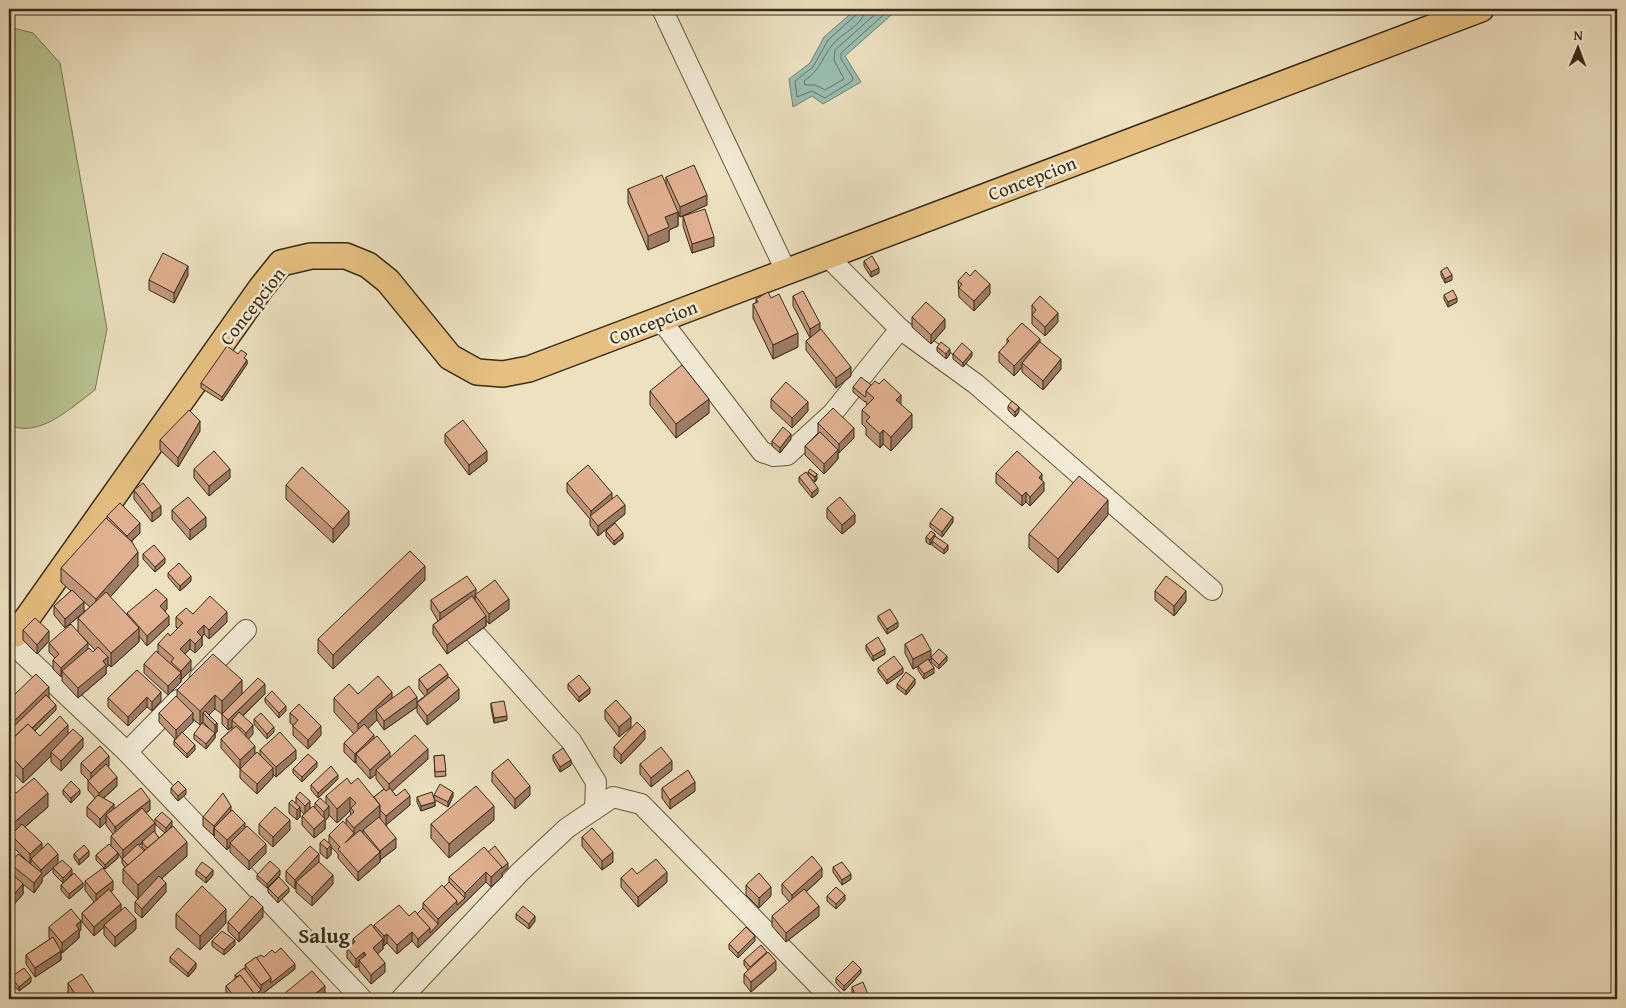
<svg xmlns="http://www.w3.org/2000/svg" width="1626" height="1008" font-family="'Gentium Book Plus',serif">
<rect width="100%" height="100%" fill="#ede1c0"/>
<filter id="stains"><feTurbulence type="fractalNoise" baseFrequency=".004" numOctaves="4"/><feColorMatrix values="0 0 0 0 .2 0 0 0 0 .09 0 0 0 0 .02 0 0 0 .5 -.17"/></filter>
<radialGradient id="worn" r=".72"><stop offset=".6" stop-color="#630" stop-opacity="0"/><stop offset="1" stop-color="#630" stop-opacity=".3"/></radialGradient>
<path fill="#b9c392" stroke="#797754" d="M9,27L33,33L60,63L107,329L95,390C72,407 39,439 9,425Z"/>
<path fill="#99beb1" stroke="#738373" d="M856,9H898L845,56L861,82L823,104L812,96L793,107L789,79L810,63L824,37Z"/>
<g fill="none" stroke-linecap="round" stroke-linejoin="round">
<g stroke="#697464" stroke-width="1">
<path d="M859,9L857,14L828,40L813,67L795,81L797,97L812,91L825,98L852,81L853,78L841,59V53L890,9"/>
<path d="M865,9C864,25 842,33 833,44C820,60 823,67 804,81L805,85H815L825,90L844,79L834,60L835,50L881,9"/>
</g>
<defs>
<g id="minor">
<path d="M662,9L786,271"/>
<path d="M827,256L900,329L976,384L1212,590"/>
<path d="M660,319L762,452L774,456L787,455L832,414L900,329"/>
<path d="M16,634L21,652L127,752L362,999"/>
<path d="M477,636L571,741L596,782L595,809"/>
<path d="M200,677L246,630"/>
<path d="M127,752L178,700"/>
<path d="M401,999L520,872L567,828L613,797L641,804L832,999"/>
</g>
<path id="major" d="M9,629L16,634L261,288L281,263L311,256H346L368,265L388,281L450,357L477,372L503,374L529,369L1481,9"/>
</defs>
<use href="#minor" stroke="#665841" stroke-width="22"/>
<use href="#major" stroke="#392b17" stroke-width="28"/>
<use href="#minor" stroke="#f3ecd6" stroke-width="20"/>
<use href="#major" stroke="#e6c080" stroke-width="25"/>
</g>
<g fill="#c1977c" stroke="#392b17" fill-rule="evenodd">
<path d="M666,177L707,205L680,217L678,212V226L669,230V241L648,250L628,203V189L666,185Z"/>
<path d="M683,216L714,246L692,253L683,226Z"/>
<path d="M864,261L879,273L871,277L864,266Z"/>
<path d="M1441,271L1452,280L1445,283L1441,275Z"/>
<path d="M188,275L174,303L149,290V280Z"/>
<path d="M958,281L990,294L974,311L959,297Z"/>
<path d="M1444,295L1457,302L1448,307L1444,299Z"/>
<path d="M793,296L820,329L851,376L836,388L806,350V341L810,338L793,306Z"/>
<path d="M756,299L798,347L773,359L753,318V304L756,303Z"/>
<path d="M1032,305L1058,322L1045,336L1032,324Z"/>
<path d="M912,317L945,328L931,344L912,327Z"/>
<path d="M1007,339L1040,342L1061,369L1043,390L1022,372V367L1014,376L999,362V352L1007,344Z"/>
<path d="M937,347L950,354L946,359L937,351Z"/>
<path d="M953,354L972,356L963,367L953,359Z"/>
<path d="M246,359L247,364L222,401L201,388V383Z"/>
<path d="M871,385L901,405L912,428L891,451L883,444L880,448L866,435V428L862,424V410L867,406L866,401L865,402L853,392V387Z"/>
<path d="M650,391L709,413L676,438L650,405Z"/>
<path d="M771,399L808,411L792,428L771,408Z"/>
<path d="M1008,406L1019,412L1015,417L1008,410Z"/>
<path d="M818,423L854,438L839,453L838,452V459L824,474L805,455V446L818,433Z"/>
<path d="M200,431L178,467L160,450V440Z"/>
<path d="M445,434L487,461L469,475L445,443Z"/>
<path d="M791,439L780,453L772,446V441Z"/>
<path d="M194,469L230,478L209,496L194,478Z"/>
<path d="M808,472L817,479L815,482L811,479L818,493L812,498L799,482V477L808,475Z"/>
<path d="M996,473L1042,481L1044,491L1030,506L1026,502L1022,506L996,483Z"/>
<path d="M567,483L612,499L625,514L598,536L590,525V519L567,492Z"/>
<path d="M286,485L349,525L333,543L286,499Z"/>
<path d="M134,490L161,515L152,522L134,499Z"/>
<path d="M827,508L855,523L842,534L827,518Z"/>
<path d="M172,510L206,527L190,540L172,519Z"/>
<path d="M1108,515L1058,573L1029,548V534Z"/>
<path d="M107,516L140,533L132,541L138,566L110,597L127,616V613L167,609L165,611L169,625L147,646L139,636V642L111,667L108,664V666L106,668V674L78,698L62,681V676L61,677L53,669V660L55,658L49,652V643L78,632V618L90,607L83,601L84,612L65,628L54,615V606L71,591L61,582V568L107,520ZM78,632L95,650L93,652L88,649Z"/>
<path d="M953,522L942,537L930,527V523Z"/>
<path d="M606,531L623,538L614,545L606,536Z"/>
<path d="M935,536L948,550L944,554L932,545V542L930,545L926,542V537Z"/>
<path d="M143,554L165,563L155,572L143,559Z"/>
<path d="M168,573L191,581L180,591L168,577Z"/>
<path d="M425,580L333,669L318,653V639Z"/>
<path d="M1155,591L1186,601L1174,616L1155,600Z"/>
<path d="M476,594L509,609L489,624L486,620V626L447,654L433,634V625L438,621L431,609V600Z"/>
<path d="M193,614L227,622L209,639L204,634L202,637V646L195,653L190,649L185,654L191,670L181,680V682L168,695L144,673V664L158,653V644L170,636L178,628L176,627V617Z"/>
<path d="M878,616L898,627L887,634L878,620Z"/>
<path d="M23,630L49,641L37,654L23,640Z"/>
<path d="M905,644L931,659L929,660L934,673L924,679L918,670V666L913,669L905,653Z"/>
<path d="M866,645L885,654L873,661L866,650Z"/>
<path d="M931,657L947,661L939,669L931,662Z"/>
<path d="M878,668L903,673L887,684L878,672Z"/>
<path d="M137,670L161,701L152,711L147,707L128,726L108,707V698Z"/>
<path d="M448,678L459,699L427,725L417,712V707L384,730L377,720L368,728L374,739L390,757L428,759L392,791L396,796L410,805L386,825L396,848L380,860V862L358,881L338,858V854L331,847V854L327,859L320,853V843H329V835L346,824V819L351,815L350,811L337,823L329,815V816L325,821V829L314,838L302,825V816L304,814L300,810V817L297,820L289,813V803H296V797L310,808H315V803H326V796L351,784L374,797L384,789L376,779V774L370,779L356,763V762L355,763L344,752V743L354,734L334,712V698L358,694L392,698L417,702L425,696L419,689V679Z"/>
<path d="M568,684L590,693L579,702L568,689Z"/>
<path d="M897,684H915L906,695L897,688Z"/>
<path d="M177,690L242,694H265L243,716L253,734L248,739L255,754L260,756V750L296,759L276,777L273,774V777L257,794L240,778V769L221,748V739L232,729V727L228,730L222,724V714L215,709L209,715L217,723V732L215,734V738L206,749L194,739V734L209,728L203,722L200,725L193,719V722L182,733L195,750L187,758L174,745V741L175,739L159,722V713L177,697Z"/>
<path d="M9,691L13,696L49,697L56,710L35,731L40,736L68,734L83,747L61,771L51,762V756L23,783L9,768Z"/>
<path d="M265,698L286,711L279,718L265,702Z"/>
<path d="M491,703L507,720L494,723L491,708Z"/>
<path d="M605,710L631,727L619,737L605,719Z"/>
<path d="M290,713L321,735L308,749L293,735V725L290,723Z"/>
<path d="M254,719L274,732L267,739L254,724Z"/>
<path d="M645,739L621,764L614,757V747Z"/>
<path d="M444,755L446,776L435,777L434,756Z"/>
<path d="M553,755L571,765L560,772L553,760Z"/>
<path d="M81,763L109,766L108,767L117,786L104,798L114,809L150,810L146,813L155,833L159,838L165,833L155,824V819L172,826L168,830L187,856L162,878L166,892L142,918L135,912V902L138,899L123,883V869L125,867L122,863V859L118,853V858L105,869L96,860V855L111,845V836L113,834L106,825V822L100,828L87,816V807L95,798L88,790V780L81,773ZM142,843V847L145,850L144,851L139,846Z"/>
<path d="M640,764L672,770L651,787L640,774Z"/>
<path d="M317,767L302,782L293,773V769Z"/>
<path d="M492,772L530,795L515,809L492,782Z"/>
<path d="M338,779L318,798L311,790V785Z"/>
<path d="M171,788L186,794L178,801L171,793Z"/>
<path d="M662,788L695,791L670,809L662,798Z"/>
<path d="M63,790L80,794L71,803L63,794Z"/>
<path d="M16,793L48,807L25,827L42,849L58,863L72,874L63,883L53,873V868L56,865L42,878V882L34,893L23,884V894L10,909L9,908V872V875L10,874V864L26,860L11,845V839L9,841Z"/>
<path d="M434,795L453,796L448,807L435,800V806L421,811L417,802V797L434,798Z"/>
<path d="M231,811L266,853L249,870L230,852V846L227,850L214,837V836L203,826V817Z"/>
<path d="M494,820L449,858L431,838V824Z"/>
<path d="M259,824L290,830L273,847L259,834Z"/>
<path d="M582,837L613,862L602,870L582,846Z"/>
<path d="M488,852L508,868L502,873V877L491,887L486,882L418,948L412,941L397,954L387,943L383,946V949L377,954L385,972L371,984L359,970V966L356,968L347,958V948L353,943V939L374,929V925L417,914L423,908V903L444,887L449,882V877Z"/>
<path d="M74,854L89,856L79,865L74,858Z"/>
<path d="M319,862L333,884L312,906L296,892V888L295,889L286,881V871Z"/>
<path d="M833,867L851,879L842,885L833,872Z"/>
<path d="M196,870L213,875L206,883L196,875Z"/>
<path d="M637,874L667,882L638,907L621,887V878Z"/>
<path d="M257,875H280L269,887L289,892L278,903L268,892V888H267L257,879Z"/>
<path d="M822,877L806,892L819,916L786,942L772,926V916L790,902L782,893V884Z"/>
<path d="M85,881L113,890L111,892L121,910L136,929L115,947L104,935V927L94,936L82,922V913L94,902L85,890Z"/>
<path d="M61,885L83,887L69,899L61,890Z"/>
<path d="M746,885L771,896L759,908L746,895Z"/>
<path d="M827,896L845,900L836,909L827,901Z"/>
<path d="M176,914L226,923L200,950L176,928Z"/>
<path d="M516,914L535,921L529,929L516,919Z"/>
<path d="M263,917L239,942L228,931V922Z"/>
<path d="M49,927L81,930L79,931V938L62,953L61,952V960L35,977L26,964V955L50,939L49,937Z"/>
<path d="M212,941L235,945L224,955L212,946Z"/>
<path d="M755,941L738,958L729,949V944Z"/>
<path d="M275,953L295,969L257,998V999H229L226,995V986L235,979V975L245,970V965L256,958L264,957Z"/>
<path d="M767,954L776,970L751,992L744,983V974L748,970L744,965V960Z"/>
<path d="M170,957L196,968L188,977L170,962Z"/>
<path d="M861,973L844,991L836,983V978Z"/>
<path d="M11,977L31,982L19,991L11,982Z"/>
<path d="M68,983L98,999H72L68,993Z"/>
<path d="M852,987L869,999H855L852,992Z"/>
<path d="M285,993L325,995L320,999H285Z"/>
</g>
<g fill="#9d7b65" stroke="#392b17">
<path d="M707,195V205L680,217V207Z"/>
<path d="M678,212V226L669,230V241L648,250V236L665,217Z"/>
<path d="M714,237V246L692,253V244Z"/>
<path d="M188,266V275L174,303V293Z"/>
<path d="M879,268V273L871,277V272Z"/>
<path d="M1452,275V280L1445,283V279Z"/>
<path d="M990,284V294L974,311V301Z"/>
<path d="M1457,298V302L1448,307V302Z"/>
<path d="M1058,313V322L1045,336V327Z"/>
<path d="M945,319V328L931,344V335Z"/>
<path d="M820,323V333L810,338V329Z"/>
<path d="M798,333V347L773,359V345Z"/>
<path d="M1040,339V349L1022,363V367L1014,376V366Z"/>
<path d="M950,349V354L946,359V354Z"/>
<path d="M972,352V356L963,367V363Z"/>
<path d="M1061,359V369L1043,390V381Z"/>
<path d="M247,360V364L222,401V397Z"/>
<path d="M851,367V376L836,388V378Z"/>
<path d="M901,395V409L896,400Z"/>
<path d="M709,399V413L676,438V424Z"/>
<path d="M808,402V411L792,428V418Z"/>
<path d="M1019,407V412L1015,417V412Z"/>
<path d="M912,414V428L891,451V437Z"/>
<path d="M200,421V431L178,467V458Z"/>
<path d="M854,428V438L839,453V444Z"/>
<path d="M883,430V444L880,448V434Z"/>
<path d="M791,434V439L780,453V448Z"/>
<path d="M838,450V459L824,474V464Z"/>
<path d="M487,451V461L469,475V465Z"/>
<path d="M230,469V478L209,496V486Z"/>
<path d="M817,474V479L815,482V477Z"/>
<path d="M1042,474V483L1044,482V491L1030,506V497L1039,478Z"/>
<path d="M818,488V493L812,498V493Z"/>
<path d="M1026,492V502L1022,506V496Z"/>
<path d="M612,493V503L591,517V511Z"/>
<path d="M1108,500V515L1058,573V559Z"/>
<path d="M625,505V514L598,536V526Z"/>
<path d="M161,506V515L152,522V513Z"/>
<path d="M349,511V525L333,543V529Z"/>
<path d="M855,514V523L842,534V525Z"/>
<path d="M206,517V527L190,540V530Z"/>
<path d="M953,517V522L942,537V532Z"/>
<path d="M140,523V533L127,545V536Z"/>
<path d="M623,533V538L614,545V541Z"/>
<path d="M935,534V539L932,541V542L930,545V540Z"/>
<path d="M948,545V550L944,554V550Z"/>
<path d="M138,552V566L96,613V599Z"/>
<path d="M165,558V563L155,572V567Z"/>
<path d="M425,566V580L333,669V655Z"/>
<path d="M191,576V581L180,591V586Z"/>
<path d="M476,589V597L475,595V600L440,623V613Z"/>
<path d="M1186,591V601L1174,616V606Z"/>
<path d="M167,599V609L160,616V606Z"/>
<path d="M509,599V609L489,624V614Z"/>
<path d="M84,602V612L65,628V619Z"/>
<path d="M227,612V622L209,639V630Z"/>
<path d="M169,616V625L147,646V636Z"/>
<path d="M486,616V626L447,654V645Z"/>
<path d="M898,622V627L887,634V629Z"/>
<path d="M204,625V634L197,642V632Z"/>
<path d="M139,628V642L111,667V653Z"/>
<path d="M49,631V641L37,654V645Z"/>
<path d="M202,637V646L195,653V644Z"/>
<path d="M190,639V649L180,658V649Z"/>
<path d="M88,643V652L62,671V676L61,677V668Z"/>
<path d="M885,649V654L873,661V656Z"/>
<path d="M931,650V659L913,669V659Z"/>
<path d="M947,656V661L939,669V665Z"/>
<path d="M108,657V666L106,668V674L78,698V688L103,661Z"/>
<path d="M191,660V670L181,680V671Z"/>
<path d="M903,668V673L887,684V680Z"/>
<path d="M934,668V673L924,679V674Z"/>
<path d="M181,673V682L168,695V686Z"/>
<path d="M448,674V684L427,699V690Z"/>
<path d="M915,679V684L906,695V691Z"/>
<path d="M242,680V694L222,715V701Z"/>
<path d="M265,684V694L235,723L232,720V727L228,730V720Z"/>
<path d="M49,687V697L9,736V726Z"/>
<path d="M590,688V693L579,702V697Z"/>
<path d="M459,689V699L427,725V716Z"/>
<path d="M161,692V701L152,711V702Z"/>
<path d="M392,692V706L376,710L377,720L358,738V724Z"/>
<path d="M215,695V709L207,717L203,713V722L200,725V711Z"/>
<path d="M147,697V707L128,726V717Z"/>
<path d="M417,697V707L384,730V721Z"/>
<path d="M56,705V710L10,755L9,751Z"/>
<path d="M286,706V711L279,718V713Z"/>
<path d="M193,713V722L176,739V730Z"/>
<path d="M507,716V720L494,723V718Z"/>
<path d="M631,717V727L619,737V727Z"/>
<path d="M217,723V732L215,734V725Z"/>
<path d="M68,725V739L51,752V756L23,783V769Z"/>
<path d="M253,725V734L246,742V733Z"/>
<path d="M321,726V735L308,749V740Z"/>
<path d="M274,727V732L267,739V734Z"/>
<path d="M645,730V739L621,764V755Z"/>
<path d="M215,733V738L206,749V744Z"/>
<path d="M374,735V745L356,754V762L355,763V754Z"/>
<path d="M83,738V747L61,771V761Z"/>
<path d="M195,745V750L187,758V754Z"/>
<path d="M255,746V756L240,769V760Z"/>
<path d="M428,749V759L389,794V784Z"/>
<path d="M296,750V759L276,777V767Z"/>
<path d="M390,752V762L376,770V774L370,779V770Z"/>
<path d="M109,756V766L91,783V773Z"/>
<path d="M571,760V765L560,772V767Z"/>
<path d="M672,761V770L651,787V778Z"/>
<path d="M317,762V767L302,782V777Z"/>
<path d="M273,768V777L257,794V784Z"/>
<path d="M338,775V779L318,798V793Z"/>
<path d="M117,777V786L99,802V793Z"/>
<path d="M695,782V791L670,809V800Z"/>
<path d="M530,786V795L515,809V799Z"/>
<path d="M186,789V794L178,801V796Z"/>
<path d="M80,790V794L71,803V798Z"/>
<path d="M453,792V796L448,807V802Z"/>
<path d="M48,793V807L13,837L11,835V839L9,841V827Z"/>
<path d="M410,796V805L386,825V816Z"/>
<path d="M350,797V811L337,823V809Z"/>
<path d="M150,800V810L115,837V827Z"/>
<path d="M310,801V810L305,815V806Z"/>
<path d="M435,802V806L421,811V806Z"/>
<path d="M114,804V814L106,815V822L100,828V819Z"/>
<path d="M380,805V819L363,830V834L354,842V828Z"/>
<path d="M231,806V816L214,828V836V826Z"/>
<path d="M329,806V816L325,821V829L314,838V829L324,820V812Z"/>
<path d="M494,806V820L449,858V844Z"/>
<path d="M300,807V817L297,820V810Z"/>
<path d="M290,820V830L273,847V837Z"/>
<path d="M172,821V826L166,833V828Z"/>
<path d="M155,823V832L142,843V842V843L123,859V850Z"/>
<path d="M245,823V832L230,843V846L227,850V840Z"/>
<path d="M396,838V848L380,860V851Z"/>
<path d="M187,842V856L138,899V885Z"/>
<path d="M42,843V853L31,859V863L30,864V854Z"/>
<path d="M266,844V853L249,870V861Z"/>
<path d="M331,845V854L327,859V849Z"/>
<path d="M89,851V856L79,865V860Z"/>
<path d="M380,852V862L358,881V872Z"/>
<path d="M613,852V862L602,870V861Z"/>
<path d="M118,853V858L105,869V865Z"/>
<path d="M58,854V864L42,878V882L34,893V883L41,874V870Z"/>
<path d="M319,854V863L296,882V888L295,889V880Z"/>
<path d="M508,863V868L502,873V877L491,887V877L502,867Z"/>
<path d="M822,868V877L792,904V895Z"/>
<path d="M72,869V874L63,883V878Z"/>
<path d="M213,870V875L206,883V878Z"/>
<path d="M280,870V875L267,888V884Z"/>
<path d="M486,872V882L418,948V939L430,928L438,924V919L457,901L465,898V893Z"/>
<path d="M667,872V882L638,907V897Z"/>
<path d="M851,874V879L842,885V880Z"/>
<path d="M333,875V884L312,906V897Z"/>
<path d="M113,881V890L96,904V894Z"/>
<path d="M83,883V887L69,899V894Z"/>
<path d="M166,883V892L142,918V909Z"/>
<path d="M23,884V894L10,909V899Z"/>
<path d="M771,887V896L759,908V898Z"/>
<path d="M289,888V892L278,903V898Z"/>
<path d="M845,895V900L836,909V904Z"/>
<path d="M121,904V913L104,925V927L94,936V927Z"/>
<path d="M819,906V916L786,942V933Z"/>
<path d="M263,907V917L239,942V933Z"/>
<path d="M226,909V923L200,950V936Z"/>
<path d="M535,916V921L529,929V924Z"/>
<path d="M136,919V929L115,947V937Z"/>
<path d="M81,921V930L79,931V938L62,953V943L76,925Z"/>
<path d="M412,932V941L397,954V945Z"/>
<path d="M387,934V943L384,946V936Z"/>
<path d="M755,936V941L738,958V953Z"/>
<path d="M383,939V949L373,958V948Z"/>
<path d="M235,940V945L224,955V950Z"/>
<path d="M61,951V960L35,977V968Z"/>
<path d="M364,952V962L359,960V966L356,968V959Z"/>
<path d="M776,961V970L751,992V982Z"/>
<path d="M196,963V968L188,977V973Z"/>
<path d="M385,963V972L371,984V975Z"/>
<path d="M295,964V969L257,998V999H253V996L261,990V985L271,978Z"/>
<path d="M861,969V973L844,991V986Z"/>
<path d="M31,977V982L19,991V987Z"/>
<path d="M325,986V995L320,999H309Z"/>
</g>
<g fill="#e0b090" stroke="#392b17">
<path d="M694,165L707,195L680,207L666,177Z"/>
<path d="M662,175L678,212L665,217L669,227L648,236L628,189Z"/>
<path d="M705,209L714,237L692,244L683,216Z"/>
<path d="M163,253L188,266L174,293L149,280Z"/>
<path d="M872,256L879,268L871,272L864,261Z"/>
<path d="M1447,267L1452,275L1445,279L1441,271Z"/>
<path d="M975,270L990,284L974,301L959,288L962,284L958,281L966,272L970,276Z"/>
<path d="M1453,290L1457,298L1448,302L1444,295Z"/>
<path d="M803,291L820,323L810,329L793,296Z"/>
<path d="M768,292L771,298L779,294L798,333L773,345L753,304L758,302L756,299Z"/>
<path d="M1040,296L1058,313L1045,327L1032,315L1036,310L1032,305Z"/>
<path d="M926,302L945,319L931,335L912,317Z"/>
<path d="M1022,323L1040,339L1014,366L999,352L1009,341L1007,339Z"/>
<path d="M821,329L851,367L836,378L806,341Z"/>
<path d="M941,342L950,349L946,354L937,347Z"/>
<path d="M1040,342L1061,359L1043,381L1022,363Z"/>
<path d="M962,343L972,352L963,363L953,354Z"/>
<path d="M227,346L238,354L241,350L247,354L244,358L247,360L222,397L201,383Z"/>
<path d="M682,365L709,399L676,424L650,391Z"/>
<path d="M861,377L871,385L866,391V396L865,397L853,387Z"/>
<path d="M884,379L901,395L896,400L912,414L891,437L883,430L880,434L866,421L870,417L862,410L874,398L866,391L875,381L879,384Z"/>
<path d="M786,382L808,402L792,418L771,399Z"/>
<path d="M1012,401L1019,407L1015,412L1008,406Z"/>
<path d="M833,408L854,428L839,444L818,423Z"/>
<path d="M189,410L200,421L178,458L160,440Z"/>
<path d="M463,420L487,451L469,465L445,434Z"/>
<path d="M783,427L791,434L780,448L772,441Z"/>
<path d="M820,432L838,450L824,464L805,446Z"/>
<path d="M214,451L230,469L209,486L194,469Z"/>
<path d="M1017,451L1042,474L1039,478L1044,482L1030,497L1026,492L1022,496L996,473Z"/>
<path d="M588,465L612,493L591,511L567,483Z"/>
<path d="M302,467L349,511L333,529L286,485Z"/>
<path d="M810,469L817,474L815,477L808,472Z"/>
<path d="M806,472L818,488L812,493L799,477Z"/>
<path d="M1079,476L1108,500L1058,559L1029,534Z"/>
<path d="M143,483L161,506L152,513L134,490Z"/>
<path d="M617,495L625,505L598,526L590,516Z"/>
<path d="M188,497L206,517L190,530L172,510Z"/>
<path d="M840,497L855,514L842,525L827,508Z"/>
<path d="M120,503L140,523L127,536L107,516Z"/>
<path d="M941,508L953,517L942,532L930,523Z"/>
<path d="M106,518L132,542L138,552L96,599L61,568Z"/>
<path d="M615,523L623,533L614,541L606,531Z"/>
<path d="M931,531L935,534L930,540L926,537Z"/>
<path d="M935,536L948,545L944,550L932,541Z"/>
<path d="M154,545L165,558L155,567L143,554Z"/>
<path d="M410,551L425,566L333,655L318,639Z"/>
<path d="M179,563L191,576L180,586L168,573Z"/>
<path d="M467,576L476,589L440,613L431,600Z"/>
<path d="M1166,576L1186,591L1174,606L1155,591Z"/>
<path d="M495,580L509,599L489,614L475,595Z"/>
<path d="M156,589L167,599L160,606L169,616L147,636L127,613Z"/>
<path d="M72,590L84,602L65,619L54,606Z"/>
<path d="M106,592L139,628L111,653L78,618Z"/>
<path d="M210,596L227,612L209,630L204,625L197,632L202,637L195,644L190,639L180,649L191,660L181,671L171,662L174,658L158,644L168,633L170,636L183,623L176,617L186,608L193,614Z"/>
<path d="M472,596L486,616L447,645L433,625Z"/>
<path d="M890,609L898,622L887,629L878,616Z"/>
<path d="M35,618L49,631L37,645L23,630Z"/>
<path d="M71,624L88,643L61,668L53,660L59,654L49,643Z"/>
<path d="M922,634L931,650L913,659L905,644Z"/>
<path d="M878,637L885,649L873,656L866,645Z"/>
<path d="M98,647L108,657L103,661L106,665L78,688L62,671L89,648L93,652Z"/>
<path d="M939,649L947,656L939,665L931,657Z"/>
<path d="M156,651L181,673L168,686L144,664Z"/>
<path d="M213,654L242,680L222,701L215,695L200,711L177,690Z"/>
<path d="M894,656L903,668L887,680L878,668Z"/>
<path d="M928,659L934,668L924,674L918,666Z"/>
<path d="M440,664L448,674L427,690L419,679Z"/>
<path d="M137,670L161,692L152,702L147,697L128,717L108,698Z"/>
<path d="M906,672L915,679L906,691L897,684Z"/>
<path d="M36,674L49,687L9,726V691L13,696Z"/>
<path d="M579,675L590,688L579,697L568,684Z"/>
<path d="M378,676L392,692L358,724L334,698L349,684L358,694Z"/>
<path d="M449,677L459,689L427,716L417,703Z"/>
<path d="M258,678L265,684L228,720L222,714Z"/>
<path d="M409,686L417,697L384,721L376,710Z"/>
<path d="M272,691L286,706L279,713L265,698Z"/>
<path d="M46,695L56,705L32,728L28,724L9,742V731Z"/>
<path d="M176,696L193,713L176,730L159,713Z"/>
<path d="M616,700L631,717L619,727L605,710Z"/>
<path d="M504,701L507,716L494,718L491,703Z"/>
<path d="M299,704L321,726L308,740L293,726L298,720L290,713Z"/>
<path d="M205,711L217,723L215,725L203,713Z"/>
<path d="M239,712L253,725L246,733L232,720Z"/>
<path d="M261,713L274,727L267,734L254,719Z"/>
<path d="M60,716L68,725L23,769L9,754V742L28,724L40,736Z"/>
<path d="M637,722L645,730L621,755L614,747Z"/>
<path d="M202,723L215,733L206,744L194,734Z"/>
<path d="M364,724L374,735L355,754L344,743Z"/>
<path d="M236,726L255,746L240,760L221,739Z"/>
<path d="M73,729L83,738L61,761L51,752Z"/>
<path d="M182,732L195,745L187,754L174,741Z"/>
<path d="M280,732L296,750L276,767L260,750Z"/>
<path d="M415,735L428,749L389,784L376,770Z"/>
<path d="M377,736L390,752L370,770L356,754Z"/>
<path d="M100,746L109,756L91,773L81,763Z"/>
<path d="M661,747L672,761L651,778L640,764Z"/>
<path d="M563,748L571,760L560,767L553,755Z"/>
<path d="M257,752L273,768L257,784L240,769Z"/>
<path d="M308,754L317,762L302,777L293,769Z"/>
<path d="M444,755L446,771L435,772L434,756Z"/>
<path d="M508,759L530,786L515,799L492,772Z"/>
<path d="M106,764L117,777L99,793L88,781Z"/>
<path d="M331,766L338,775L318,793L311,785Z"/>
<path d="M688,770L695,782L670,800L662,788Z"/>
<path d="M34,778L48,793L9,827V785L16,793Z"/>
<path d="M347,778L351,784L358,778L380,805L354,828L346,819L354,812L351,808L356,803L350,797L337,809L326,796Z"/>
<path d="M71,781L80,790L71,798L63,790Z"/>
<path d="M178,781L186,789L178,796L171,788Z"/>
<path d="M440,784L453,792L448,802L434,795Z"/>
<path d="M476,786L494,806L449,844L431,824Z"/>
<path d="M141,788L150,800L115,827L106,815Z"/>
<path d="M390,788L396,796L405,789L410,796L386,816L380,810V805L374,797L384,789L386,791Z"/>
<path d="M300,792L310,801L305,806L296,797Z"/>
<path d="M432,792L435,802L421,806L417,797Z"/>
<path d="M223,793L231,806L214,826L203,817Z"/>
<path d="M98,795L114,804L100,819L87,807Z"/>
<path d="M320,798L329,806L324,812L315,803Z"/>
<path d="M292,800L300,807L297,810L289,803Z"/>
<path d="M313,806L325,819L314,829L302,816Z"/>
<path d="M275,807L290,820L273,837L259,824Z"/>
<path d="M142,808L155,823L123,850L111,836Z"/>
<path d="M232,810L245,823L227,840L214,828Z"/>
<path d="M162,812L172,821L166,828L155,819Z"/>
<path d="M379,817L396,838L380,851L363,830Z"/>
<path d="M343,821L354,833L345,843L360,830L380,852L358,872L338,849L340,847L329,835Z"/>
<path d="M22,824L42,843L30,854L11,835Z"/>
<path d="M173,826L187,842L138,885L123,869Z"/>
<path d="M247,826L266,844L249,861L230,843Z"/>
<path d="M592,828L613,852L602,861L582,837Z"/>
<path d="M154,831L159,838L147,848L142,842Z"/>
<path d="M324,839L331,845L327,849L320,843Z"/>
<path d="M48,843L58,854L41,870L31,859Z"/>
<path d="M109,844L118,853L105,865L96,855Z"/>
<path d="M138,844L144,851L128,865L122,859Z"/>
<path d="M84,845L89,851L79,860L74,854Z"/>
<path d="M310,846L319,854L295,880L286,871Z"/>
<path d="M495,846L508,863L502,868L488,852Z"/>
<path d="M484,847L502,867L491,877L486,872L465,893L449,877Z"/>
<path d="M18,854L42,873L34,883L10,864Z"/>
<path d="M812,856L822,868L792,895L782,884Z"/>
<path d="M656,859L667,872L638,897L621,878L632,868L637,874Z"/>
<path d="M62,860L72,869L63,878L53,868Z"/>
<path d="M270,861L280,870L267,884L257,875Z"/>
<path d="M202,862L213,870L206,878L196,870Z"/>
<path d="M319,862L333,875L312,897L296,882Z"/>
<path d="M842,862L851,874L842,880L833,867Z"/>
<path d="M103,868L113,881L96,894L85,881Z"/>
<path d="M11,873L23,884L10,899L9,898V875Z"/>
<path d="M74,873L83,883L69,894L61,885Z"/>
<path d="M759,873L771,887L759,898L746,885Z"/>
<path d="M159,876L166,883L142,909L135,902Z"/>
<path d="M279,877L289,888L278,898L268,888Z"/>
<path d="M449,882L465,898L457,905V901L444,887Z"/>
<path d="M442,885L457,901L438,919L423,903Z"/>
<path d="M202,886L226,909L200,936L176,914Z"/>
<path d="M836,887L845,895L836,904L827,896Z"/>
<path d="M109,889L121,904L94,927L82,913Z"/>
<path d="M804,889L819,906L786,933L772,916Z"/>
<path d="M252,896L263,907L239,933L228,922Z"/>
<path d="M399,905L409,916L415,911L430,928L418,939L412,932L397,945L387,934L384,936L374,925Z"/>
<path d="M523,906L535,916L529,924L516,914Z"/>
<path d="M125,907L136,919L115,937L104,925Z"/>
<path d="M423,908L438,924L430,933V928L417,914Z"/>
<path d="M71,909L81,921L76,925L79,929L62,943L49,927Z"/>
<path d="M371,924L383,939L373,948L385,963L371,975L359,960L366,955L364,952L356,959L347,948L355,942L353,939Z"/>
<path d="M746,927L755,936L738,953L729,944Z"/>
<path d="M222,931L235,940L224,950L212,941Z"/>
<path d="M53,937L61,951L35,968L26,955Z"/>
<path d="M761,945L767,952L750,967L744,960Z"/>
<path d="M178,948L196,963L188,973L170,957Z"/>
<path d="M281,948L295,964L271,983V978L256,958L261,955L264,957L272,950L275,953Z"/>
<path d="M768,952L776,961L751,982L744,974Z"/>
<path d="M256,957L271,978L261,985L245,965Z"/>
<path d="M853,961L861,969L844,986L836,978Z"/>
<path d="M24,968L31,977L19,987L11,977Z"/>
<path d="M244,968L261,990L255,995L240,975L237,977L235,975Z"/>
<path d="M312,971L325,986L309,999H291L285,993Z"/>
<path d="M82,974L98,999H78L68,983Z"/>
<path d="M240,975L257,997L254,999H236L226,986Z"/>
<path d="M863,982L869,997L864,999H857L852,987Z"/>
</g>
<g text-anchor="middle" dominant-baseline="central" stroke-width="5" stroke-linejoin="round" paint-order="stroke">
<g font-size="19" fill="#392b17" stroke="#f3ecd6">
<text transform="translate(1032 178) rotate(-21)">Concepcion</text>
<text transform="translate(252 306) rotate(-52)">Concepcion</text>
<text transform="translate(653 322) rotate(-21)">Concepcion</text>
</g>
<g font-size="21" font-weight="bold" fill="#392b17" stroke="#f3ecd6">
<text x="324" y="935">Salug</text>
</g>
</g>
<rect width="1626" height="1008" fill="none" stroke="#ede1c0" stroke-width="30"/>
<rect x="10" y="10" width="1606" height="988" fill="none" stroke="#392b17" stroke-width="2.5"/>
<rect x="15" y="15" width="1596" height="978" fill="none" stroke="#392b17"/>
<g transform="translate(1578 48) rotate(1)" stroke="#f3ecd6" stroke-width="4" paint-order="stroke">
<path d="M0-4L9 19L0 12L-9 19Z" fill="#392b17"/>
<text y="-8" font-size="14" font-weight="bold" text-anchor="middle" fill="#392b17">N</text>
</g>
<rect width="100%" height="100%" filter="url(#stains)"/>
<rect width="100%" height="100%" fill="url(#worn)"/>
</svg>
